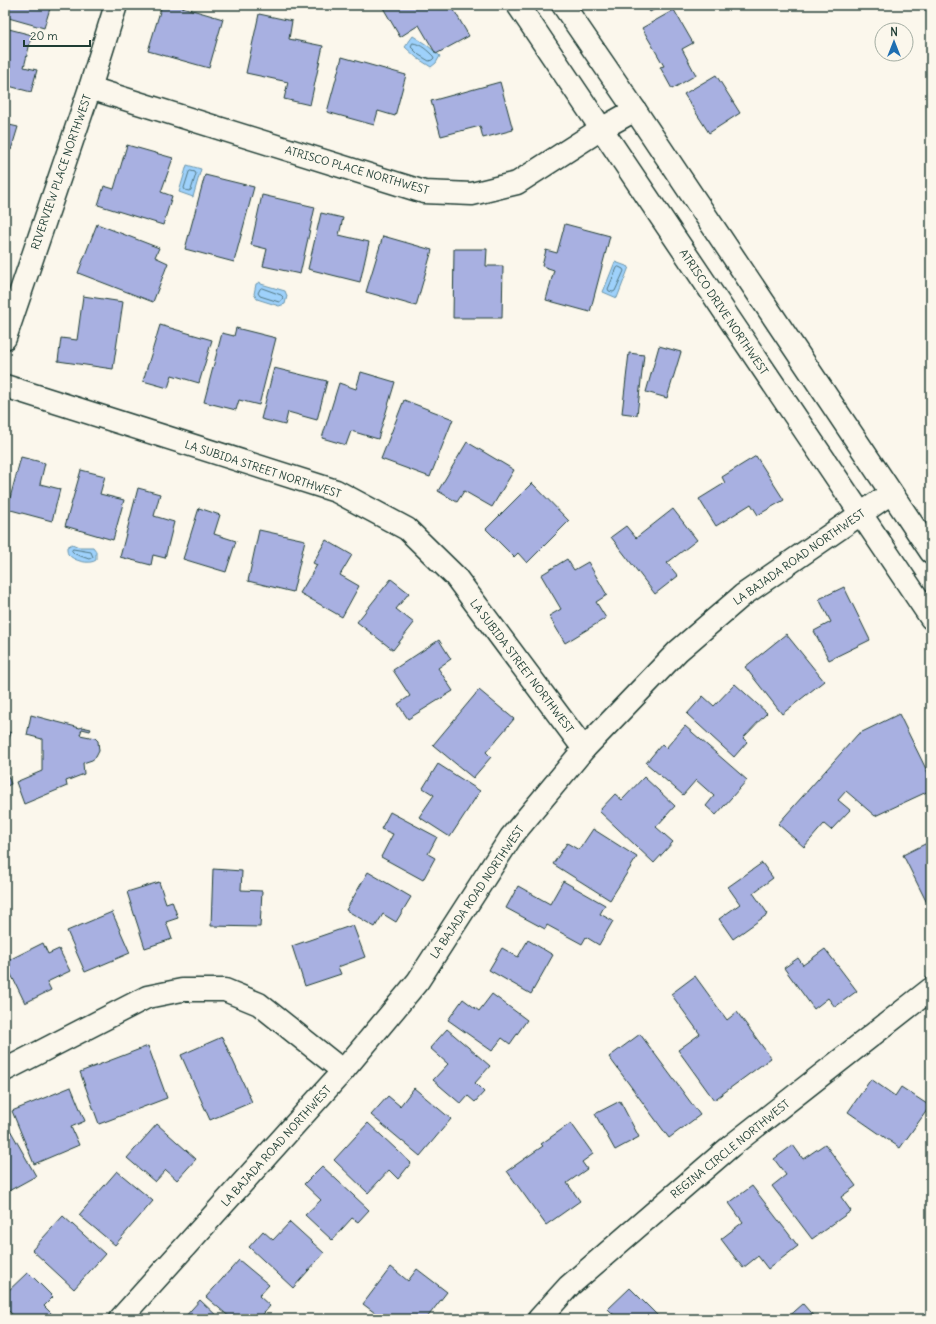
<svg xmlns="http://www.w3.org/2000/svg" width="936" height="1324" font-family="Delius,sans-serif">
<rect width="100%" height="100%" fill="#fbf7ec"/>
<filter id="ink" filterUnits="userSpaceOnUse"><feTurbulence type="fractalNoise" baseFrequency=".025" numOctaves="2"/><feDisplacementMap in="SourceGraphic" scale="8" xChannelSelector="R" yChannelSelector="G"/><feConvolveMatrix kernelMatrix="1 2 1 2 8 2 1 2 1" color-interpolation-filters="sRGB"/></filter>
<g filter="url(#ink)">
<g fill="#9ed1fb" stroke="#6b96ab">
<path d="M413,36L427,45L440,56L436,63L431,67L417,58L405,47Z"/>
<path d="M187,165L201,169L193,197L179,192Z"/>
<path d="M615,262L629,267L617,298L603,292Z"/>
<path d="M260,282L261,284L285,291L287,296L285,304L279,306L257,299L254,294L256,284Z"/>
<path d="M72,544L79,547H93L96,551V560C90,565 73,561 68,554C67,552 67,550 67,547Z"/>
</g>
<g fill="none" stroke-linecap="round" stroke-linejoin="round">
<g stroke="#527884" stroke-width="1">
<path d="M413,43C421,44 428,51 433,56L434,58L432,60L429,61L419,55L411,47Z"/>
<path d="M191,171L195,172L196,174L191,190L189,191L185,190L184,188L189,172Z"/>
<path d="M619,267L623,269L624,271L615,291L613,292L609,291L608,289L617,268Z"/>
<path d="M262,288L281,295L283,297L282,300L279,302L260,296L258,293L260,289Z"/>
<path d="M73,549L91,552L93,557L89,559L75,554L72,551Z"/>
</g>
</g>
<g fill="#a8b0e1" stroke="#1f3d34">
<path d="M5,5H51L44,28L5,17Z"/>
<path d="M162,5H175L223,19L209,68L148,51Z"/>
<path d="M384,5H451L469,36L436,54L419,25L400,37L382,6Z"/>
<path d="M646,5H662L650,12Z"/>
<path d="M674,10L693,43L682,49L696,75L672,89L660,67L664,66L642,28Z"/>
<path d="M259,14L292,21L289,39L323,46L310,105L284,99L288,82L246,73Z"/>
<path d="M5,28L32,35L24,67L37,70L31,92L5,85Z"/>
<path d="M342,57L406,75L395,116L378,111L374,125L327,112Z"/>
<path d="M716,75L740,113L709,133L684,94Z"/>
<path d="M500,82L513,130L483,138L480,126L441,136L431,101Z"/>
<path d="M5,92L10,94L5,111Z"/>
<path d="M5,124L18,127L11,150L5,149Z"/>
<path d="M127,145L173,158L161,192L172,196L163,225L98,205L104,186L114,189Z"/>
<path d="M205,175L254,187L234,262L185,249Z"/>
<path d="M262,195L315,207L300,274L263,266L267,249L251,245Z"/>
<path d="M321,213L343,218L339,235L369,242L360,282L308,269Z"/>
<path d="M97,224L159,248L155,257L168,263L153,302L78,273Z"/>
<path d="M565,224L610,236L590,312L546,300L554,270L542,266L546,250L557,253Z"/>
<path d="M383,236L432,250L416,306L366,292Z"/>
<path d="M454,249H487L486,266H503L502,318H453Z"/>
<path d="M83,296L123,302L113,369L58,361L61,338L77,340Z"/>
<path d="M160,325L212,340L199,383L172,375L168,388L143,381Z"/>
<path d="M236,328L276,338L259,405L239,400L236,410L204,402L222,333L234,336Z"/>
<path d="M659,346L681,352L667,398L646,392Z"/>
<path d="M629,353L644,355L637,415L622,413Z"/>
<path d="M274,368L327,381L317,420L288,412L285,425L261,419Z"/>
<path d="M361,372L395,382L378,439L351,431L346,445L322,438L339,383L356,389Z"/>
<path d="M404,400L453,419L430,477L381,459Z"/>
<path d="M467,442L514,470L492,507L464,491L457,502L438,491Z"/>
<path d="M756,456L784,500L758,515L751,504L716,526L699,499L725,483L722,477Z"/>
<path d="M21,457L45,463L40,484L60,489L52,521L7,509Z"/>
<path d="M81,470L105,476L100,494L124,500L113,540L65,526Z"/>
<path d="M532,483L569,521L527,563L518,553L514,557L486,529Z"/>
<path d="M138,488L160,494L154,516L174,522L165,558L153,555L151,565L120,557Z"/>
<path d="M199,508L220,515L214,534L236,541L226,572L183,559Z"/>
<path d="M673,509L697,540L667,563L678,576L655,594L611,537L626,526L636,538Z"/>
<path d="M259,530L305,540L293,592L248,581Z"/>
<path d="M326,540L352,555L340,575L359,586L342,617L300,593L317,565L313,563Z"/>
<path d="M567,559L574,570L588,562L607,595L596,602L606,618L565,643L549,616L561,609L541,575Z"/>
<path d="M391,579L409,593L396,609L414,623L393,650L357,622Z"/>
<path d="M844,587L870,640L829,660L814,631L831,622L819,599Z"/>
<path d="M786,634L824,681L782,714L745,667Z"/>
<path d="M439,640L451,659L438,668L453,691L408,719L398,704L410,696L393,670Z"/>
<path d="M735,684L767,713L743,738L747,742L734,757L687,714L703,696L714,706Z"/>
<path d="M479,690L514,719L486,752L491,757L473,778L433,745Z"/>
<path d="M899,714L931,779V790L875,816L846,791L838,800L850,810L831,830L824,824L804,847L778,824L858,734Z"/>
<path d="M31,715L80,728L82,727L91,729L90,731L82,729L80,735L95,738L98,741L99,751L96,757L92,760L83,763L84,774L66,781L67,786L24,804L16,782L42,771V739L27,735Z"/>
<path d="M685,726L747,780L716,815L706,806L714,796L696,780L683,795L646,763L662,744L666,748Z"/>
<path d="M5,730L11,733L5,750Z"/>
<path d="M438,764L480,791L450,837L419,817L434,795L423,788Z"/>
<path d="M5,768L11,784L5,787Z"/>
<path d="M644,777L675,806L656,827L673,842L654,863L599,811L615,794L622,800Z"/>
<path d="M390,812L437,837L428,854L435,858L423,880L381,857L393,834L381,829Z"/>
<path d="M593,829L637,857L610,900L553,864L567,843L579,850Z"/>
<path d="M931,841V906L929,907L903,855Z"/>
<path d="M762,863L773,878L753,893L768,914L733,939L719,919L740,904L728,887Z"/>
<path d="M213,869L242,871L241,890L262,891L260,927L211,926Z"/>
<path d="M368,872L411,897L396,922L383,914L375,927L346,910Z"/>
<path d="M563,881L605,905L600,914L613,921L599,945L586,937L582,944L547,925L545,929L506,908L518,886L550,904Z"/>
<path d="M159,882L166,903L172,901L178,918L166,922L172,939L145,948L127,892Z"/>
<path d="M112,912L130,953L85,972L67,931Z"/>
<path d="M353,925L365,957L338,967L341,974L305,986L292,946Z"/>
<path d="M528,940L553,955L531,994L489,970L502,948L518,957Z"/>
<path d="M43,943L48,954L59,949L70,971L47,982L51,990L25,1003L5,962Z"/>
<path d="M825,949L857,991L835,1007L828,998L814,1009L784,968L798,958L803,965Z"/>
<path d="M695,976L727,1020L737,1012L771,1058L714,1100L678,1050L700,1034L671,994Z"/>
<path d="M492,994L527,1020L510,1044L502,1038L492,1051L448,1020L463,999L479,1011Z"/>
<path d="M447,1029L490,1066L475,1083L484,1092L475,1102L468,1096L461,1104L433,1080L448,1064L430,1048Z"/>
<path d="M640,1034L700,1115L669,1138L609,1057Z"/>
<path d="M222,1037L252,1102L210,1120L181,1055Z"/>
<path d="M148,1046L167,1098L99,1124L80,1072Z"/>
<path d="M871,1079L895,1096L901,1087L930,1106L900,1148L848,1112Z"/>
<path d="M71,1087L85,1121L71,1127L79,1145L34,1164L12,1111Z"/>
<path d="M414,1088L451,1119L420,1156L371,1115L388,1096L400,1106Z"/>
<path d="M620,1101L639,1137L615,1150L595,1114Z"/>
<path d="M368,1123L411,1163L398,1179L389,1170L368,1193L334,1160Z"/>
<path d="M571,1123L593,1154L582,1162L587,1169L567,1183L580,1201L546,1225L507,1171L543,1146L541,1144Z"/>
<path d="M157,1124L196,1159L177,1180L166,1170L155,1182L127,1158Z"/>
<path d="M9,1128L36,1176L5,1193V1130Z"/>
<path d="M825,1144L856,1186L841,1197L851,1211L812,1239L772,1186L786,1175L774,1159L793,1145L803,1159Z"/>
<path d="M322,1166L369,1210L358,1222L352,1218L332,1240L305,1215L321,1200L304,1184Z"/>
<path d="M117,1171L153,1201L115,1245L79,1215Z"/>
<path d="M752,1186L798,1246L768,1269L758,1256L743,1268L721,1239L743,1222L729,1203Z"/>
<path d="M63,1216L105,1254L74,1289L32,1250Z"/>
<path d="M290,1222L324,1253L293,1288L249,1247L263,1231L273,1240Z"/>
<path d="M239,1260L269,1285L259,1296L270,1306L259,1319H249L243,1314L238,1319H232L206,1297Z"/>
<path d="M391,1267L408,1281L417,1269L447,1292L426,1319H383L363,1304Z"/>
<path d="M28,1272L53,1297L44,1306L56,1318L55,1319H17L5,1307V1294Z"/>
<path d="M630,1288L661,1319H618L608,1309Z"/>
<path d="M200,1300L220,1319H183Z"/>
<path d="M803,1304L816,1319H786Z"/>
</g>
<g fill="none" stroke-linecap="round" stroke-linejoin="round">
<defs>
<g id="minor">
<path d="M90,88L424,192L472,194L517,183L601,129L635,110"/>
<path d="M5,338L90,88L116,5"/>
<path d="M5,386L336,491L407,529L455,576L584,749"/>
<path d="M5,1070L147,997L182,990H225L259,1004L343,1071"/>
<path d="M120,1319L343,1071L418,981L511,837L584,749L678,651L743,595L891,493"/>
<path d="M539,1319L569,1286L731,1146L931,989"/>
</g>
<g id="major">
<path d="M518,5L931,618"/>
<path d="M563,5L635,110L931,552"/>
</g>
</defs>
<use href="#minor" stroke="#1f3d34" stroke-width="25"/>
<use href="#major" stroke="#1f3d34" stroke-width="25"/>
<use href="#minor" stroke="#fbf7ec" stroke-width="22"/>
<use href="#major" stroke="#fbf7ec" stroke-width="22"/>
</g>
</g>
<g text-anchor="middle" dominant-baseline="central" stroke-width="3" stroke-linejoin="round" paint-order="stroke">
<g font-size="11" fill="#1f3d34" stroke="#fbf7ec">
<text transform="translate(357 170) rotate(16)">ATRISCO PLACE NORTHWEST</text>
<text transform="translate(61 172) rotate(-71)">RIVERVIEW PLACE NORTHWEST</text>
<text transform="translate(724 312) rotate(56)">ATRISCO DRIVE NORTHWEST</text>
<text transform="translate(263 469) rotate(18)">LA SUBIDA STREET NORTHWEST</text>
<text transform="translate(799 557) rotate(-35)">LA BAJADA ROAD NORTHWEST</text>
<text transform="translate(522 666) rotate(53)">LA SUBIDA STREET NORTHWEST</text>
<text transform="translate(477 892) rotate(-56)">LA BAJADA ROAD NORTHWEST</text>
<text transform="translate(276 1146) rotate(-48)">LA BAJADA ROAD NORTHWEST</text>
<text transform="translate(730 1149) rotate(-39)">REGINA CIRCLE NORTHWEST</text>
</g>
</g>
<rect width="936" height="1324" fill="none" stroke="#fbf7ec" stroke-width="20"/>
<rect x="10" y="10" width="916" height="1304" fill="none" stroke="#1f3d34" stroke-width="1.5" filter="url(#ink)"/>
<g transform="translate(894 42)"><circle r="19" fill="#fbf7ec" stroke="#a3ada2"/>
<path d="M0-3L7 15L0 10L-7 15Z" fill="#1f6fb2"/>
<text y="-6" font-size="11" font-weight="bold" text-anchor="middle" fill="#1f3d34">N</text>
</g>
<path d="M24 40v6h66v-6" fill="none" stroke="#1f3d34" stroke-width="2"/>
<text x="30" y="40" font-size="12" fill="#1f3d34" stroke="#fbf7ec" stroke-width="3" paint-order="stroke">20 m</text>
</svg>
